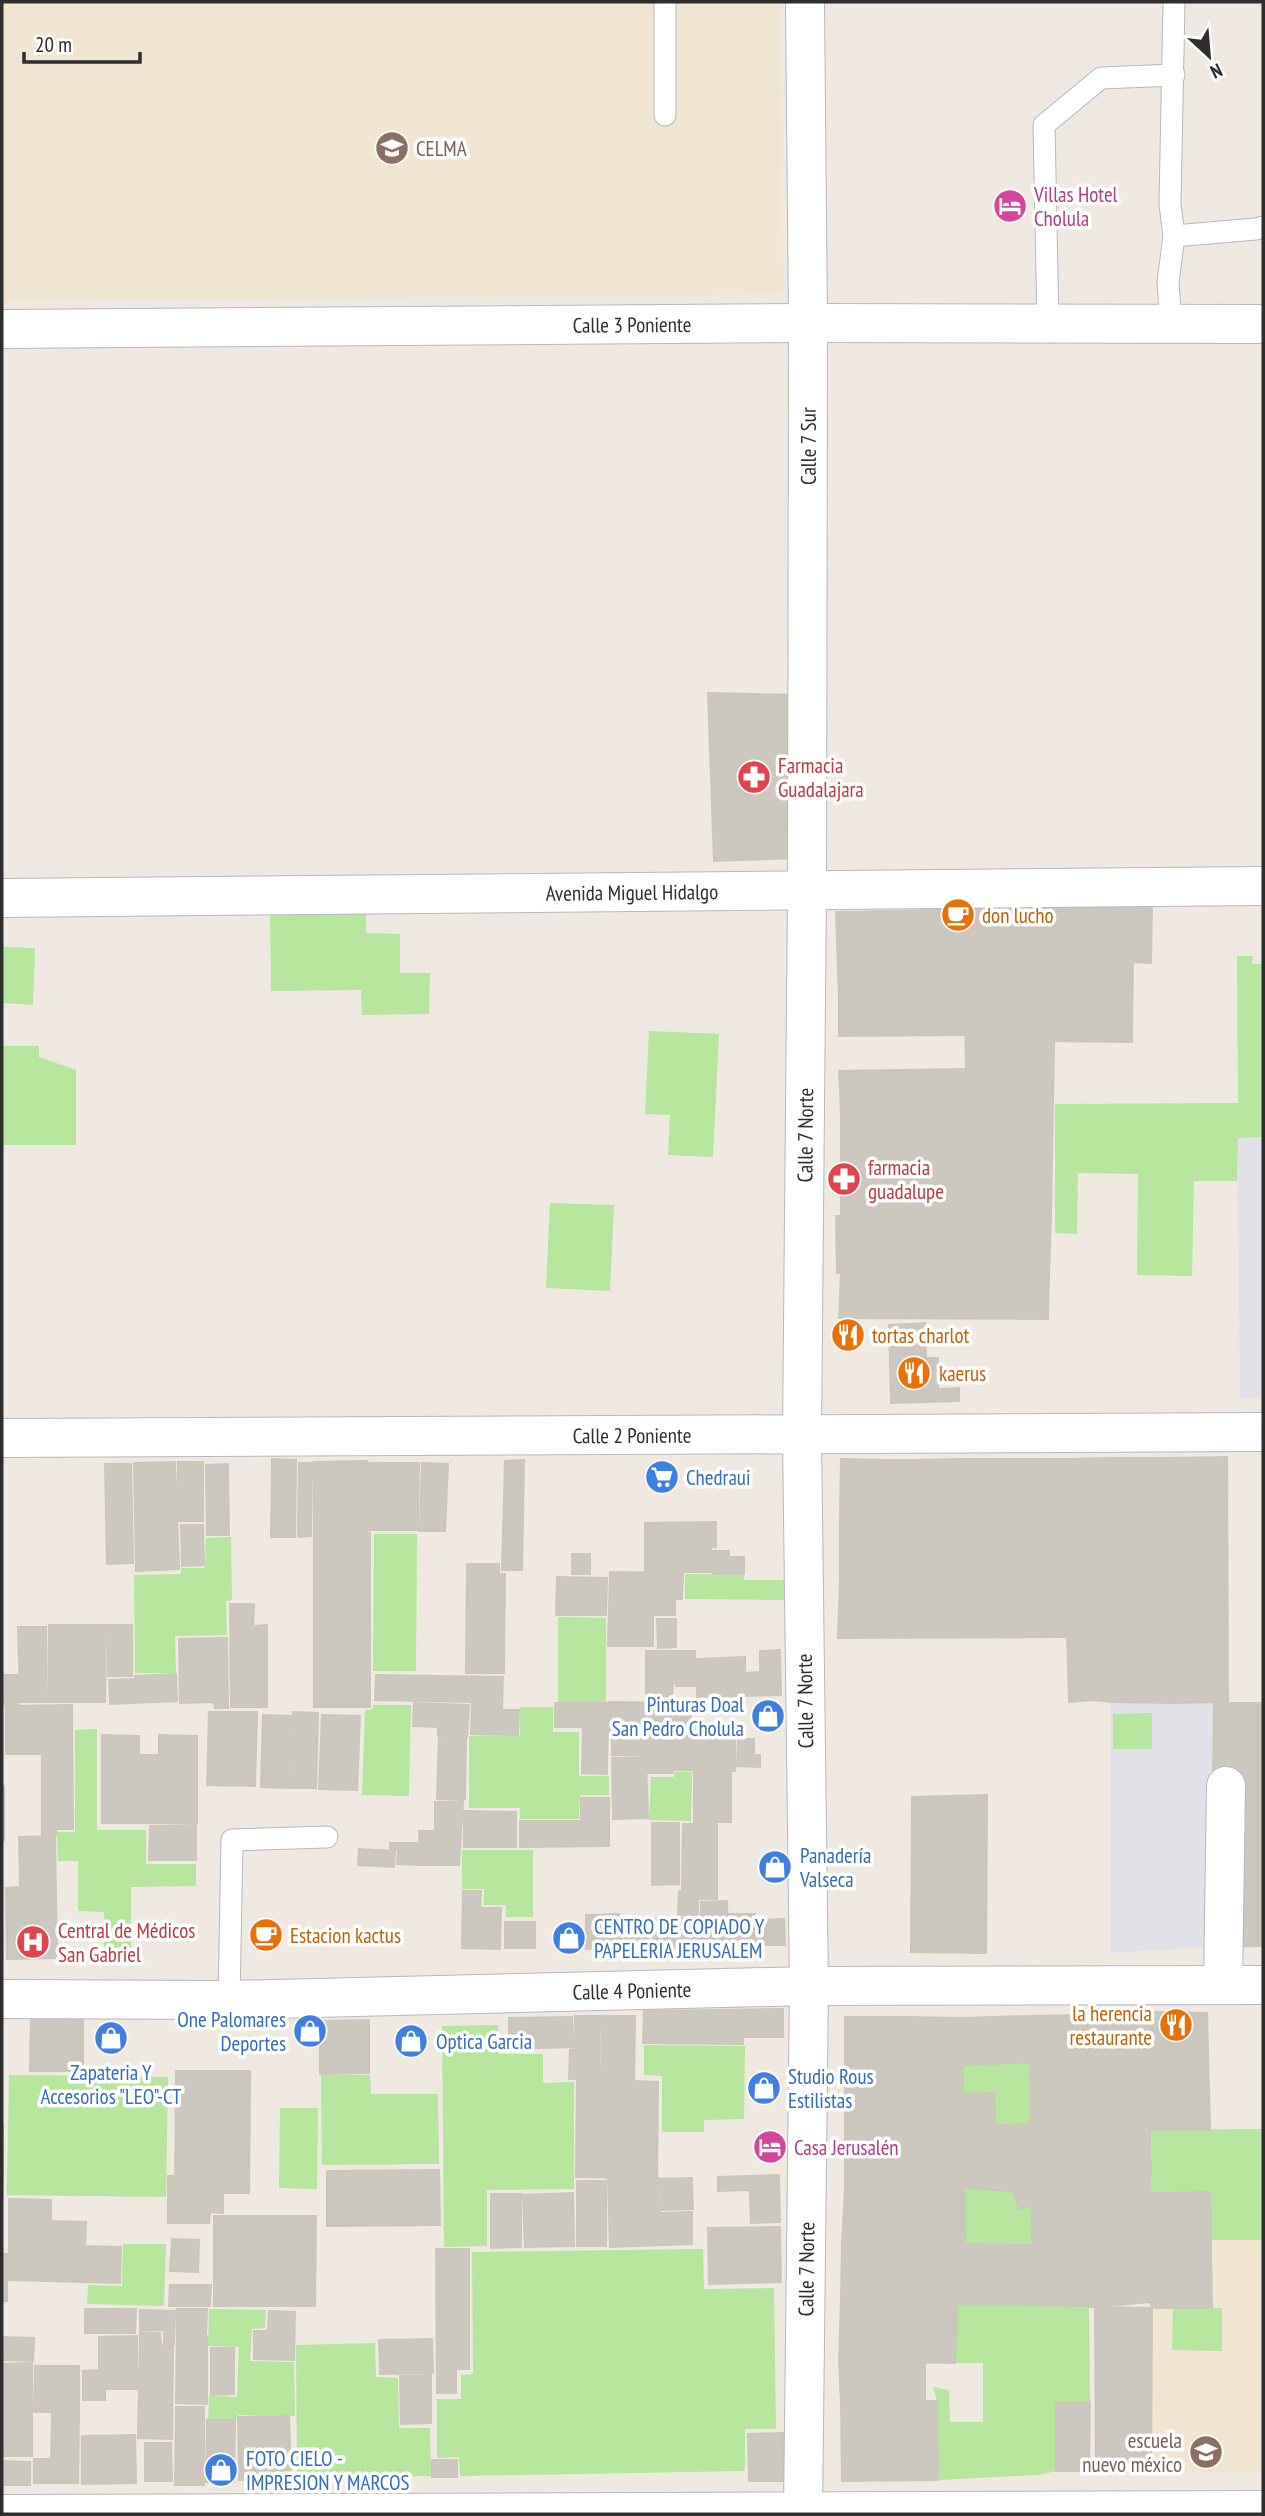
<svg xmlns="http://www.w3.org/2000/svg" width="1265" height="2516" font-family="'PT Sans Narrow',sans-serif">
<style>
.industrial{fill:#e3e1e8}
.education{fill:#f0e6d1}
.green{fill:#b6e59e}
.building{fill:#cbc7bf;stroke:#cbc5ba;stroke-width:2}
.lines{fill:none;stroke-linecap:round;stroke-linejoin:round}
.lane-casing{stroke:#b4b7c1;stroke-width:23}
.street-casing{stroke:#b4b7c1;stroke-width:40}
.secondary-casing{stroke:#b4b7c1;stroke-width:40}
.lane{stroke:#fff;stroke-width:21}
.street{stroke:#fff;stroke-width:38}
.secondary{stroke:#fff;stroke-width:38}
.labels{text-anchor:middle;dominant-baseline:central;stroke-width:7;stroke-linejoin:round;paint-order:stroke}
.education-label{font-size:21px;fill:#785e54;stroke:#fff;text-anchor:start}
.hotel-label{font-size:21px;fill:#b23c85;stroke:#fff;text-anchor:start}
.street-label{font-size:21px;fill:#2e2e2e;stroke:#fff}
.health-label{font-size:21px;fill:#be3a42;stroke:#fff;text-anchor:start}
.food-label{font-size:21px;fill:#c56008;stroke:#fff;text-anchor:start}
.shop-label{font-size:21px;fill:#366cbe;stroke:#fff;text-anchor:start}
</style>
<rect width="100%" height="100%" fill="#efe9e1"/>
<g class="industrial">
<path d="M1237,1137H1263V1398H1240Z"/>
<path d="M1111,1702L1214,1703L1211,1947L1111,1953Z"/>
</g>
<g class="education">
<path d="M2,2H780L783,294L2,301Z"/>
<path d="M1213,2240H1263V2473L1151,2472L1152,2308H1212Z"/>
</g>
<g class="green">
<path d="M366,907V933L400,934V973H430L429,1014L362,1015L361,990L271,991L270,908Z"/>
<path d="M2,947L35,948L33,1005L2,1003Z"/>
<path d="M1237,956H1253L1252,964H1263V1137L1238,1138L1237,1181H1194L1192,1276L1137,1275L1138,1174L1078,1173L1077,1234L1055,1233V1104L1238,1103Z"/>
<path d="M649,1031L719,1034L713,1157L668,1155L670,1115L645,1114Z"/>
<path d="M2,1046H39V1057L76,1070V1145H2Z"/>
<path d="M550,1203L614,1205L610,1291L546,1288Z"/>
<path d="M374,1534H417L416,1671H373Z"/>
<path d="M231,1537L232,1600L226,1601L227,1635L175,1636L176,1673H135L134,1575L181,1574V1568H205L206,1538Z"/>
<path d="M685,1574L744,1575V1580H784V1600L685,1599Z"/>
<path d="M558,1617L606,1618V1702H558Z"/>
<path d="M373,1705H411L409,1796L362,1795L365,1710H372Z"/>
<path d="M520,1707H553V1732H579V1776H609V1795H580L579,1819H520V1808H469V1736L520,1735Z"/>
<path d="M1152,1713V1749H1113V1714Z"/>
<path d="M97,1729V1830H146V1864H196V1886L131,1887V1951L104,1952V1912L78,1911V1861H58L57,1832H75V1730Z"/>
<path d="M675,1772H692L691,1821L649,1820L651,1777H674Z"/>
<path d="M462,1850H533V1917H506V1905H484V1889H462Z"/>
<path d="M498,2025L499,2054H543V2083L574,2082V2189L487,2190V2246L444,2247L442,2026Z"/>
<path d="M644,2045L745,2046L744,2119L704,2120V2132H662V2076L644,2075Z"/>
<path d="M1034,2061L1035,2127L995,2125L994,2093L963,2094V2065Z"/>
<path d="M9,2075L168,2077L166,2197L7,2195Z"/>
<path d="M321,2075H370L371,2094H438L439,2164L322,2165Z"/>
<path d="M280,2108H318L317,2189L279,2188Z"/>
<path d="M1263,2129V2240H1213L1210,2243V2192L1150,2193L1152,2130Z"/>
<path d="M964,2188L1013,2191L1019,2208L1035,2204L1034,2245L965,2246Z"/>
<path d="M123,2244H166L164,2306L87,2304L88,2285L122,2286Z"/>
<path d="M703,2249L704,2289L774,2288L776,2429H745V2471L460,2476L459,2457L437,2458V2399H461V2375L473,2374L472,2252Z"/>
<path d="M957,2305H1033L1089,2308L1090,2402H1056V2471L1038,2475L938,2480L937,2401L933,2387L949,2390L950,2422H983V2363H955Z"/>
<path d="M1173,2308H1222V2351L1172,2350Z"/>
<path d="M209,2309L266,2310L265,2328L252,2329L250,2361L294,2362L295,2416L238,2415V2419H208L209,2396L237,2397L239,2347L208,2346Z"/>
<path d="M375,2343L376,2377L398,2378L399,2428H430L431,2476L297,2478L296,2345Z"/>
</g>
<g class="building">
<path d="M708,693L797,695L798,858L714,861Z"/>
<path d="M1053,903L1152,904L1151,963L1133,962L1132,1042L1051,1041Z"/>
<path d="M970,907H1053L1054,1045L1051,1214L983,1213L981,1156L963,1154L966,1069L965,1008Z"/>
<path d="M970,907L965,1008L935,1007L933,910Z"/>
<path d="M933,910L935,1007L903,1008L902,911Z"/>
<path d="M902,911L903,996L839,997L836,912Z"/>
<path d="M903,996V1008H965L966,1035L839,1036V997Z"/>
<path d="M966,1069L964,1110L841,1112L839,1071Z"/>
<path d="M964,1110L963,1154L841,1156V1112Z"/>
<path d="M841,1156H981L983,1213L841,1215Z"/>
<path d="M1051,1214L1049,1274L837,1273L836,1216Z"/>
<path d="M841,1273L1049,1274L1048,1319L839,1318Z"/>
<path d="M925,1323L926,1358H938V1389L959,1388V1401L891,1403L889,1325Z"/>
<path d="M1227,1457L1228,1702L1170,1703L1169,1458Z"/>
<path d="M1113,1458H1169L1170,1703L1111,1702Z"/>
<path d="M1113,1458L1111,1702L1093,1700L1069,1702L1067,1634L1068,1459Z"/>
<path d="M272,1459L296,1460L295,1537H271Z"/>
<path d="M841,1459L885,1460L884,1519L840,1518Z"/>
<path d="M959,1459L958,1520L920,1519L918,1460Z"/>
<path d="M959,1459H1068L1069,1519L958,1520Z"/>
<path d="M524,1460L522,1570H502L505,1461Z"/>
<path d="M885,1460H921L920,1519H884Z"/>
<path d="M367,1461V1532L370,1533V1707H314V1462Z"/>
<path d="M175,1462L179,1569L136,1571L134,1463Z"/>
<rect x="178" y="1462" width="25" height="59"/>
<path d="M299,1463H312L311,1536L298,1537Z"/>
<path d="M368,1463H419L418,1530H368Z"/>
<path d="M422,1463L448,1464L445,1531H420Z"/>
<path d="M105,1464H131L133,1563L107,1564Z"/>
<path d="M228,1464L229,1535H207L206,1465Z"/>
<path d="M840,1518L1069,1519L1068,1581L840,1579Z"/>
<path d="M716,1522V1547H711V1572H645V1523Z"/>
<path d="M181,1525H203L204,1565L182,1566Z"/>
<path d="M713,1551H729V1557H744V1574H713Z"/>
<rect x="572" y="1554" width="18" height="20"/>
<path d="M467,1564H499V1574H505L504,1673H466Z"/>
<path d="M610,1572L683,1573L682,1599H675V1615H653V1646H608Z"/>
<path d="M557,1577L607,1578L606,1615H556Z"/>
<path d="M840,1579L1068,1581L1067,1637L838,1638Z"/>
<path d="M230,1604H254L253,1626L267,1625V1707H231Z"/>
<path d="M657,1619H676V1647L658,1648Z"/>
<path d="M49,1625H106L105,1702H48Z"/>
<rect x="108" y="1625" width="24" height="51"/>
<path d="M18,1627H46V1702H20Z"/>
<path d="M227,1638L228,1708H215L214,1702L180,1703L179,1639Z"/>
<path d="M780,1650L781,1695L697,1697V1659L745,1657V1673L760,1672V1651Z"/>
<path d="M646,1651H695V1686H676V1682L646,1683Z"/>
<path d="M176,1674L177,1701L110,1704L109,1680L135,1679V1676Z"/>
<rect x="2" y="1675" width="16" height="29"/>
<path d="M376,1675L503,1677L502,1710H519L518,1735L471,1734L472,1702L375,1700Z"/>
<path d="M646,1684H673L672,1701L646,1700Z"/>
<path d="M610,1702L691,1703L690,1733L609,1732Z"/>
<path d="M414,1703L469,1705L467,1737L438,1735V1727L413,1726Z"/>
<path d="M555,1703H608L607,1774L582,1773L583,1727H555Z"/>
<path d="M1214,1703H1263V1946L1211,1947Z"/>
<path d="M72,1705L73,1829H56V1835H42V1754H6V1706Z"/>
<path d="M209,1712H257L255,1786L207,1785Z"/>
<path d="M293,1712L318,1713L316,1788H291Z"/>
<path d="M263,1715L291,1716L289,1788L261,1787Z"/>
<path d="M322,1715L360,1716L357,1790L319,1789Z"/>
<path d="M102,1735L139,1736V1755H159V1735L197,1736V1823H102Z"/>
<path d="M673,1735V1773H648L647,1755H612V1736Z"/>
<path d="M674,1735H690L691,1739H735V1771L674,1770Z"/>
<path d="M439,1737L466,1738L465,1799H437Z"/>
<path d="M738,1739H754V1755H760V1767L737,1766Z"/>
<path d="M646,1757L648,1818L613,1819L612,1758Z"/>
<path d="M731,1771V1822H694V1772Z"/>
<rect x="2" y="1786" width="2" height="54"/>
<path d="M987,1795L986,1953L911,1952L912,1797Z"/>
<path d="M581,1798H609V1846L520,1847V1821H581Z"/>
<path d="M463,1801L459,1865H420L419,1831H435V1802Z"/>
<path d="M464,1811L516,1812V1847H464Z"/>
<path d="M652,1823H679V1884L652,1885Z"/>
<path d="M683,1824H717V1899H698V1915H678L679,1891H682Z"/>
<path d="M196,1825V1860H149L150,1826Z"/>
<path d="M55,1836L57,1958L7,1959L6,1888L20,1887L19,1837Z"/>
<path d="M390,1843H419V1865L397,1864L398,1849H390Z"/>
<path d="M359,1849L395,1851L394,1867L358,1865Z"/>
<path d="M463,1891H481L480,1908H501L500,1949L462,1948Z"/>
<path d="M727,1901L728,1947H701V1902Z"/>
<path d="M619,1914L620,1948L586,1949V1915Z"/>
<path d="M729,1914H755V1920L784,1919L785,1945H730Z"/>
<path d="M698,1917L699,1948L653,1950L652,1919Z"/>
<path d="M621,1920H649L648,1953H621Z"/>
<rect x="505" y="1922" width="30" height="26"/>
<path d="M783,2009V2037H743V2044L643,2043L644,2011Z"/>
<path d="M1152,2012L1207,2013L1210,2130H1152Z"/>
<path d="M1152,2012L1150,2193L1090,2194L1087,2015Z"/>
<path d="M1087,2015L1095,2307L1033,2305L1030,2016Z"/>
<path d="M575,2016H600L599,2079H569L570,2050L574,2049Z"/>
<path d="M602,2016H635L634,2081L658,2082L657,2178L576,2177L577,2081H601Z"/>
<path d="M1030,2016L1031,2062L963,2065L962,2018Z"/>
<path d="M572,2017L573,2047L509,2049V2018Z"/>
<path d="M845,2017H904L905,2121L963,2120L964,2188L845,2189Z"/>
<path d="M904,2017L962,2018L963,2120L905,2121Z"/>
<path d="M31,2019H83V2071H30Z"/>
<path d="M369,2020V2073L320,2074V2021Z"/>
<path d="M176,2071H250L249,2193H175Z"/>
<path d="M994,2093L995,2125L1032,2124L1035,2204L1019,2209L1013,2191L964,2188L963,2094Z"/>
<rect x="2" y="2125" width="1" height="52"/>
<path d="M439,2170L440,2225L327,2226V2171Z"/>
<path d="M779,2175L780,2222L751,2223L750,2190L718,2191V2177Z"/>
<path d="M168,2176H174V2195H223V2213L210,2212L209,2223H168Z"/>
<path d="M659,2178L660,2213L692,2212V2244L610,2247L608,2179Z"/>
<path d="M692,2178L693,2209L662,2210L661,2179Z"/>
<rect x="577" y="2181" width="29" height="65"/>
<path d="M964,2188L965,2246L842,2243L845,2189Z"/>
<path d="M1210,2192L1212,2308H1152L1150,2302V2193Z"/>
<path d="M573,2193L574,2246L525,2247L523,2195Z"/>
<path d="M1150,2193V2302L1095,2307L1090,2194Z"/>
<path d="M491,2194H521V2247L491,2248Z"/>
<path d="M9,2199L51,2200V2221L86,2222L85,2246L121,2247L120,2283L9,2280Z"/>
<path d="M214,2216H316L315,2306H214Z"/>
<path d="M780,2227L781,2282L709,2284L708,2228Z"/>
<path d="M172,2239L199,2240L198,2272L170,2271Z"/>
<path d="M842,2243L1034,2245L1033,2305L841,2303Z"/>
<path d="M436,2249H469V2369H456V2393H437Z"/>
<rect x="2" y="2254" width="5" height="47"/>
<path d="M170,2285H211L210,2306H169Z"/>
<path d="M841,2303L957,2305L955,2363L839,2361Z"/>
<path d="M1095,2307L1152,2308L1151,2472H1096Z"/>
<path d="M85,2309H136L135,2333H85Z"/>
<path d="M177,2309H207L206,2334H177Z"/>
<path d="M140,2310L175,2311L174,2344H164V2330L140,2331Z"/>
<path d="M269,2311L295,2312L294,2360L254,2359V2331H268Z"/>
<path d="M140,2333H160L161,2346H173L172,2439L138,2438Z"/>
<path d="M137,2336V2389H105V2400H83V2371L99,2370V2337Z"/>
<path d="M177,2336H207V2404L176,2403Z"/>
<path d="M2,2337L34,2338L33,2361L2,2360Z"/>
<path d="M432,2339L433,2373L380,2374L379,2340Z"/>
<path d="M211,2348H234V2394L211,2395Z"/>
<path d="M839,2361L925,2363V2402H841Z"/>
<path d="M32,2363V2456H2V2364Z"/>
<path d="M35,2366H79V2412H34Z"/>
<path d="M431,2375V2423L401,2424L400,2376Z"/>
<path d="M937,2401L938,2480L842,2481L841,2402Z"/>
<path d="M1056,2402H1090L1089,2471H1056Z"/>
<path d="M176,2407H204V2485H175Z"/>
<path d="M52,2414H79L78,2483H34V2459H51Z"/>
<path d="M289,2416L291,2479L239,2480L238,2417Z"/>
<path d="M207,2420H235L234,2482H206Z"/>
<path d="M783,2433V2481H749L748,2434Z"/>
<path d="M135,2435L136,2483L82,2484V2436Z"/>
<path d="M145,2443H171L172,2481H145Z"/>
<rect x="432" y="2460" width="25" height="17"/>
<path d="M2,2461L30,2462V2485H2Z"/>
</g>
<g class="lines">
<g class="lane-casing">
<g id="lane">
<path d="M665,115V2"/>
<path d="M1174,236L1256,229L1263,227"/>
<path d="M1048,324L1044,125L1101,78L1174,75"/>
<path d="M1171,324L1168,282L1174,236L1170,204L1174,2"/>
<path d="M229,2000L232,1840L327,1837"/>
</g>
</g>
<g class="street-casing">
<g id="street">
<path id="s1" d="M2,329L808,323L1263,324"/>
<path id="s2" d="M2,1438L1263,1432"/>
<path d="M1223,1985L1226,1786"/>
<path id="s3" d="M2,1999L229,2000L809,1986L1263,1985"/>
<path d="M2,2514L1263,2510"/>
<path id="s4" d="M803,2514L809,1986L802,1436L807,888L808,323L805,2"/>
</g>
</g>
<g class="secondary-casing">
<g id="secondary">
<path id="s5" d="M2,898L1263,886"/>
</g>
</g>
<use href="#lane" class="lane"/>
<use href="#street" class="street"/>
<use href="#secondary" class="secondary"/>
</g>
<defs>
<g id="school-disc" transform="scale(1.75)"><circle r="9.5" fill="#8d6e63" stroke="#fff"/><path d="M0-5L7-2L0 1L-7-2ZM-4 1L0 2.5L4 1V4Q0 6-4 4Z" fill="#fff"/></g>
<g id="hotel-disc" transform="scale(1.75)"><circle r="9.5" fill="#d1479c" stroke="#fff"/><path d="M-6-4.5h1.5V1H6V5H4.5V3h-9V5H-6ZM-4 0a1.8 1.8 0 1 1 3.6 0ZM.5 0V-2.5h3Q6-2.5 6 0Z" fill="#fff"/></g>
<g id="pharmacy-disc" transform="scale(1.75)"><circle r="9.5" fill="#e0444e" stroke="#fff"/><path d="M-2-6h4v4h4v4h-4v4h-4v-4h-4v-4h4Z" fill="#fff"/></g>
<g id="cafe-disc" transform="scale(1.75)"><circle r="9.5" fill="#e8710a" stroke="#fff"/><path d="M-5.5-4.5H6V0H3Q3 3.5 0 3.5H-2.5Q-5.5 3.5-5.5 0ZM3-3.2v2h1.7v-2ZM-6 4.5H4V6H-6Z" fill="#fff"/></g>
<g id="restaurant-disc" transform="scale(1.75)"><circle r="9.5" fill="#e8710a" stroke="#fff"/><path d="M-5-6h1v4h1v-4h1v4h1v-4h1v5L-1.5 .5V6h-2V.5L-5-1ZM5-6V6H3V1.5H1.5Q1.5-4 5-6Z" fill="#fff"/></g>
<g id="supermarket-disc" transform="scale(1.75)"><circle r="9.5" fill="#3f7fe0" stroke="#fff"/><path d="M-6-5.5h2.5l.6 2H6L4.5 2H-2.5L-4.4-4H-6ZM-1.5 3.2a1.3 1.3 0 1 0 .1 0ZM3 3.2a1.3 1.3 0 1 0 .1 0Z" fill="#fff"/></g>
<g id="shop-disc" transform="scale(1.75)"><circle r="9.5" fill="#3f7fe0" stroke="#fff"/><path d="M-5-2.5h2.3a2.7 3.5 0 0 1 5.4 0H5L5.5 6h-11ZM-1.5-2.5h3a1.5 2.3 0 0 0-3 0Z" fill="#fff"/></g>
<g id="hospital-disc" transform="scale(1.75)"><circle r="9.5" fill="#e0444e" stroke="#fff"/><path d="M-5-5h3v3.5h4V-5h3V5h-3V1.5h-4V5h-3Z" fill="#fff"/></g>
</defs>
<g fill-rule="evenodd">
<use href="#school-disc" x="392" y="148"/>
<use href="#hotel-disc" x="1010" y="206"/>
<use href="#pharmacy-disc" x="754" y="777"/>
<use href="#cafe-disc" x="958" y="915"/>
<use href="#pharmacy-disc" x="844" y="1179"/>
<use href="#restaurant-disc" x="848" y="1335"/>
<use href="#restaurant-disc" x="914" y="1373"/>
<use href="#supermarket-disc" x="662" y="1477"/>
<use href="#shop-disc" x="768" y="1716"/>
<use href="#shop-disc" x="775" y="1867"/>
<use href="#cafe-disc" x="266" y="1935"/>
<use href="#shop-disc" x="569" y="1938"/>
<use href="#hospital-disc" x="33" y="1942"/>
<use href="#restaurant-disc" x="1176" y="2025"/>
<use href="#shop-disc" x="310" y="2031"/>
<use href="#shop-disc" x="111" y="2038"/>
<use href="#shop-disc" x="411" y="2041"/>
<use href="#shop-disc" x="764" y="2088"/>
<use href="#hotel-disc" x="770" y="2147"/>
<use href="#school-disc" x="1206" y="2452"/>
<use href="#shop-disc" x="221" y="2470"/>
</g>
<g class="labels">
<g class="education-label">
<text x="416" y="148">CELMA</text>
<text x="1182" y="2440" text-anchor="end">escuela<tspan x="1182" dy="24">nuevo méxico</tspan></text>
</g>
<g class="hotel-label">
<text x="1034" y="194">Villas Hotel<tspan x="1034" dy="24">Cholula</tspan></text>
<text x="794" y="2147">Casa Jerusalén</text>
</g>
<g class="street-label">
<text stroke="none"><textPath href="#s1" startOffset="630">Calle 3 Poniente</textPath></text>
<text stroke="none"><textPath href="#s4" startOffset="2068">Calle 7 Sur</textPath></text>
<text stroke="none"><textPath href="#s5" startOffset="630">Avenida Miguel Hidalgo</textPath></text>
<text stroke="none"><textPath href="#s4" startOffset="1379">Calle 7 Norte</textPath></text>
<text stroke="none"><textPath href="#s2" startOffset="630">Calle 2 Poniente</textPath></text>
<text transform="translate(805 1701) rotate(-91)">Calle 7 Norte</text>
<text stroke="none"><textPath href="#s3" startOffset="630">Calle 4 Poniente</textPath></text>
<text stroke="none"><textPath href="#s4" startOffset="245">Calle 7 Norte</textPath></text>
</g>
<g class="health-label">
<text x="778" y="765">Farmacia<tspan x="778" dy="24">Guadalajara</tspan></text>
<text x="868" y="1167">farmacia<tspan x="868" dy="24">guadalupe</tspan></text>
<text x="58" y="1930">Central de Médicos<tspan x="58" dy="24">San Gabriel</tspan></text>
</g>
<g class="food-label">
<text x="982" y="915">don lucho</text>
<text x="872" y="1335">tortas charlot</text>
<text x="939" y="1373">kaerus</text>
<text x="290" y="1935">Estacion kactus</text>
<text x="1152" y="2013" text-anchor="end">la herencia<tspan x="1152" dy="24">restaurante</tspan></text>
</g>
<g class="shop-label">
<text x="686" y="1477">Chedraui</text>
<text x="744" y="1704" text-anchor="end">Pinturas Doal<tspan x="744" dy="24">San Pedro Cholula</tspan></text>
<text x="800" y="1855">Panadería<tspan x="800" dy="24">Valseca</tspan></text>
<text x="594" y="1926">CENTRO DE COPIADO Y<tspan x="594" dy="24">PAPELERIA JERUSALEM</tspan></text>
<text x="286" y="2019" text-anchor="end">One Palomares<tspan x="286" dy="24">Deportes</tspan></text>
<text x="436" y="2041">Optica Garcia</text>
<text x="111" y="2072" text-anchor="middle">Zapateria Y<tspan x="111" dy="24">Accesorios "LEO"-CT</tspan></text>
<text x="788" y="2076">Studio Rous<tspan x="788" dy="24">Estilistas</tspan></text>
<text x="246" y="2458">FOTO CIELO -<tspan x="246" dy="24">IMPRESION Y MARCOS</tspan></text>
</g>
</g>
<rect width="1265" height="2516" fill="none" stroke="#2e2e2e" stroke-width="7"/>
<g transform="translate(1209 56) rotate(154)" stroke="#ffffff" stroke-width="5" paint-order="stroke">
<path d="M0-5L12 26L0 18L-12 26Z" fill="#2e2e2e"/>
<text y="-10" font-size="19" font-weight="bold" text-anchor="middle" fill="#2e2e2e">N</text>
</g>
<path d="M24 52v10h116v-10" fill="none" stroke="#2e2e2e" stroke-width="3.5"/>
<text x="35" y="52" font-size="21" fill="#2e2e2e" stroke="#ffffff" stroke-width="5" paint-order="stroke">20 m</text>
</svg>
